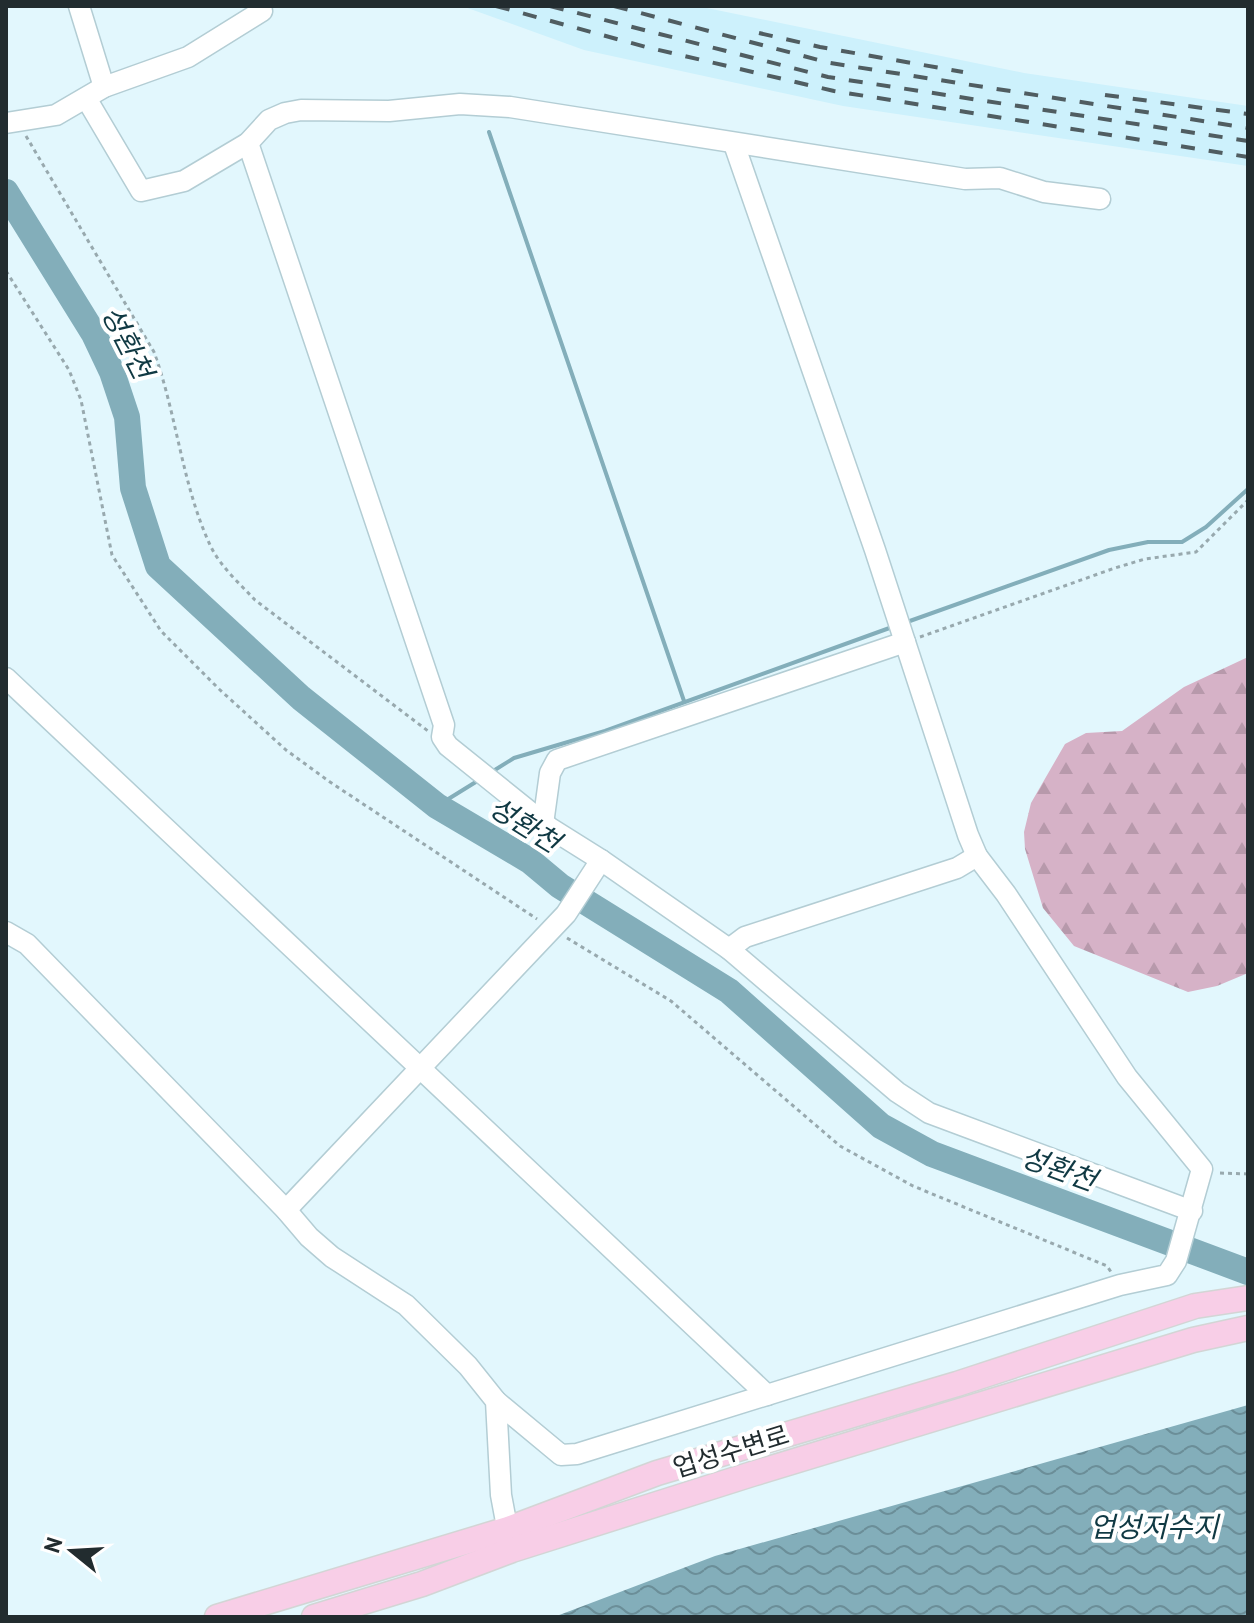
<svg xmlns="http://www.w3.org/2000/svg" width="1254" height="1623" font-family="'PT Sans','Noto Sans KR',sans-serif">
<style>
.built{fill:#cdf1fc}
.forest{fill:url(#forest-firs)}
.water{fill:url(#water-waves)}
.lines{fill:none;stroke-linecap:round;stroke-linejoin:round}
.stream{stroke:#83aeba;stroke-width:4}
.river{stroke:#83aeba;stroke-width:26}
.minor-casing{stroke:#b3cdd4;stroke-width:23}
.major-casing{stroke:#d3d5d5;stroke-width:27}
.path{stroke:#98a9ae;stroke-width:3;stroke-dasharray:4 4;stroke-linecap:butt}
.minor{stroke:#fff;stroke-width:20}
.major{stroke:#f8cee7;stroke-width:24}
.rail{stroke:#505d61;stroke-width:4;stroke-dasharray:14 14;stroke-linecap:butt}
.labels{text-anchor:middle;dominant-baseline:central;stroke-width:8;stroke-linejoin:round;paint-order:stroke}
.street-label{font-size:26px;fill:#222c2f;stroke:#fff}
.water-label{font-size:28px;font-style:italic;fill:#103943;stroke:#fff}
</style>
<defs>
<pattern id="forest-firs" width="22" height="20" patternUnits="userSpaceOnUse" patternTransform="scale(2)"><rect width="22" height="20" fill="#d6b2c7"/><path d="M5 1l3.5 6h-7zM16 11l3.5 6h-7z" fill="#b799ab"/></pattern>
<pattern id="water-waves" width="16" height="10" patternUnits="userSpaceOnUse" patternTransform="scale(2)"><rect width="16" height="10" fill="#83aeba"/><path d="M0 5q4-4 8 0t8 0" fill="none" stroke="#6b8e98"/></pattern>
</defs>
<rect width="100%" height="100%" fill="#e2f7fd"/>
<path class="built" d="M462,6H697L1024,73L1248,106V166L843,106L584,50Z"/>
<path class="forest" d="M1248,657V973L1217,986L1188,992L1074,946L1043,908L1025,849L1024,832L1031,803L1065,744L1086,733L1122,731L1184,687Z"/>
<path class="water" d="M1248,1405V1617H554L715,1556Z"/>
<g class="lines">
<g class="stream">
<path d="M489,132L684,701"/>
<path d="M6,209L11,204"/>
<path d="M907,622L1109,550L1148,542H1182L1206,527L1248,489"/>
<path d="M490,773L514,758L605,731L895,626"/>
<path d="M437,806L479,780"/>
</g>
<path class="river" d="M6,192L94,334L112,372L127,417L133,488L158,566L301,698L437,806L530,861L560,886L729,991L881,1126L932,1154L1248,1272"/>
<g class="minor-casing">
<g id="minor">
<path d="M79,6L104,87"/>
<path d="M86,98L141,191L184,181L248,143L269,120L285,113L301,110L389,111L460,104L510,107L965,179L1000,178L1044,192L1100,199"/>
<path d="M6,123L56,115L104,87L188,57L262,11"/>
<path d="M248,143L444,725L442,737L448,746L550,828L601,860L729,949L897,1092L929,1113L1192,1211"/>
<path d="M6,678L767,1395"/>
<path d="M543,824L550,773L557,760L905,642"/>
<path d="M6,932L27,944L286,1210L309,1237L332,1257L406,1305L468,1366L496,1401L501,1495L510,1543"/>
<path d="M729,949L745,937L957,868L977,856"/>
<path d="M286,1210L566,914L601,860"/>
<path d="M496,1401L561,1455L577,1454L1120,1285L1167,1275L1176,1261L1202,1169L1127,1077L1006,894L977,856L968,835L875,550L734,144"/>
</g>
</g>
<g class="major-casing">
<g id="major">
<path d="M217,1617L508,1529L657,1473L957,1384L1195,1306L1248,1298"/>
<path d="M314,1617L422,1584L512,1550L752,1474L1193,1340L1248,1328"/>
</g>
</g>
<g class="path">
<path d="M26,136L154,352C177,415 182,486 211,547C221,567 240,584 255,600L428,731"/>
<path d="M6,271L69,370L81,400L112,555L161,631L219,689L286,750L330,782L537,919"/>
<path d="M920,637L1115,568L1145,559L1196,552L1248,500"/>
<path d="M567,938L671,1001L840,1146L913,1186L1107,1266L1111,1272"/>
<path d="M1220,1173L1248,1174"/>
</g>
<use href="#minor" class="minor"/>
<use href="#major" class="major"/>
<g class="rail">
<path d="M496,6L646,47L834,91L1248,157"/>
<path d="M550,6L828,77L1248,141"/>
<path d="M614,6L830,63L1248,128"/>
<path d="M759,33L820,47L963,72"/>
<path d="M1105,95L1248,114"/>
</g>
</g>
<g class="labels">
<g class="street-label">
<text transform="translate(731 1451) rotate(-17)">업성수변로</text>
</g>
<g class="water-label">
<text transform="translate(128 342) rotate(63)">성환천</text>
<text transform="translate(525 824) rotate(32)">성환천</text>
<text transform="translate(1059 1168) rotate(20)">성환천</text>
<text x="1154" y="1526">업성저수지</text>
</g>
</g>
<rect width="1254" height="1623" fill="none" stroke="#222c2f" stroke-width="16"/>
<g transform="translate(72 1551) rotate(288)" stroke="#ffffff" stroke-width="6" paint-order="stroke">
<path d="M0-6L14 30L0 20L-14 30Z" fill="#222c2f"/>
<text y="-12" font-size="22" font-weight="bold" text-anchor="middle" fill="#222c2f">N</text>
</g>
</svg>
